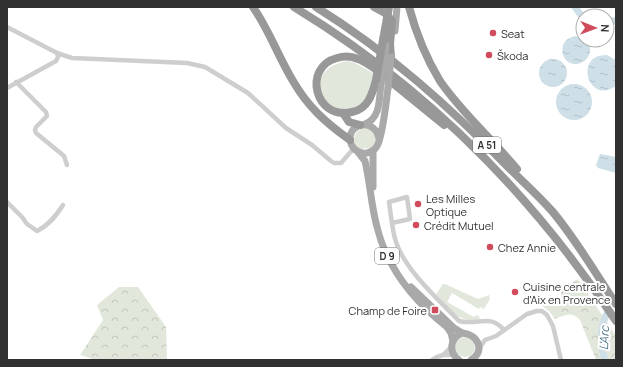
<svg xmlns="http://www.w3.org/2000/svg" width="623" height="367" font-family="Manrope,sans-serif">
<style>
.green{fill:#e2e7dc}
.forest{fill:url(#forest-crowns)}
.water{fill:url(#water-ripples)}
.lines{fill:none;stroke-linecap:round;stroke-linejoin:round}
.river{stroke:#cedfe7;stroke-width:7}
.minor{stroke:#cecece;stroke-width:4.5}
.primary{stroke:#a9a9a9;stroke-width:7}
.motorway{stroke:#989898;stroke-width:8}
.primary-bridge{stroke:#a9a9a9;stroke-width:7}
.motorway-bridge{stroke:#989898;stroke-width:8}
.poi-dot{fill:#d04b5c;stroke:#fff;stroke-width:1.5}
.labels{text-anchor:middle;dominant-baseline:central;stroke-width:4;stroke-linejoin:round;paint-order:stroke}
.shield{fill:#fff;stroke:#6f6f6f;stroke-width:1}
.shield-label{font-size:10px;font-weight:bold;fill:#313131}
.poi-label{font-size:11px;fill:#313131;stroke:#fff;text-anchor:start}
.water-label{font-size:12px;font-style:italic;fill:#49748a;stroke:#fff}
</style>
<defs>
<pattern id="forest-crowns" width="20" height="18" patternUnits="userSpaceOnUse"><rect width="20" height="18" fill="#e2e7dc"/><path d="M2 6a3 3 0 1 1 6 0M12 15a3 3 0 1 1 6 0" fill="none" stroke="#c2c7bd"/></pattern>
<pattern id="water-ripples" width="26" height="14" patternUnits="userSpaceOnUse"><rect width="26" height="14" fill="#cedfe7"/><path d="M2 4q2-2 4 0t4 0M15 11q2-2 4 0t4 0" fill="none" stroke="#b1c0c7"/></pattern>
</defs>
<rect width="100%" height="100%" fill="#fff"/>
<g class="green">
<path d="M348,61L355,63L373,73C372,80 371,90 368,97C365,102 359,106 354,108C320,118 301,68 348,61Z"/>
<path d="M363,128L370,129L376,138L375,145L369,149L364,148L362,150C351,144 352,132 363,128Z"/>
<path d="M443,284H445L478,299L489,295L490,299L484,309L480,307L479,309L452,293L447,302L474,317L476,315L480,317L479,319C457,324 449,308 436,294Z"/>
<circle cx="465" cy="347" r="10"/>
</g>
<g class="forest">
<path d="M578,279L616,336V360H596L580,320C572,311 565,315 555,319L549,311L541,305L561,306V290Z"/>
<path d="M119,287H138L166,327L167,360H96L80,355L103,320L97,305Z"/>
</g>
<g class="water">
<path d="M575,36L583,38V40H586C600,57 574,74 564,57C562,54 562,49 563,45C565,40 570,37 575,36Z"/>
<path d="M607,55L616,60V86C588,106 573,54 607,55Z"/>
<circle cx="553" cy="73" r="14"/>
<circle cx="574" cy="102" r="18"/>
<path d="M600,154L616,157V173L598,168L596,165Z"/>
</g>
<g class="lines">
<g class="river">
<path d="M575,7L583,18"/>
<path d="M607,21H616"/>
<path d="M605,360C600,345 600,330 606,315"/>
</g>
<g class="minor">
<path d="M7,27L57,53L72,58L187,63L205,67L248,93L286,128L312,145L331,161L334,163H341L354,148"/>
<path d="M16,82L46,112L47,116L36,127L35,130L36,133L64,156L67,165"/>
<path d="M7,88L56,61L58,57L57,53"/>
<path d="M7,202L22,217L27,224L37,231C49,225 56,216 63,205"/>
<path d="M392,223L410,219L407,197L389,202C391,215 392,230 396,242C405,270 439,300 459,321C477,326 490,313 504,330"/>
<path d="M452,346L443,355H454"/>
<path d="M479,349L485,340L496,336L527,314L537,311H542L547,315L553,326L561,360"/>
<path d="M432,360L437,357L443,355"/>
</g>
<g class="primary">
<path d="M395,31L397,7"/>
<path d="M365,124C381,118 379,98 381,84"/>
<path d="M379,139C376,119 349,121 350,140C351,145 354,150 359,152C366,155 374,152 377,146C383,136 386,102 388,88"/>
<path d="M373,151V187"/>
<path d="M358,152L365,161C370,182 371,205 377,227C387,268 414,301 447,327L451,333L453,341"/>
<path d="M411,287L454,328L462,333"/>
<path d="M459,360C448,352 450,338 462,333C478,334 486,351 471,360"/>
</g>
<g class="motorway">
<path d="M253,7C269,30 278,56 293,81C308,107 326,123 350,140"/>
<path d="M294,7C426,87 531,193 616,321"/>
<path d="M316,7C388,52 448,105 507,166C522,181 538,195 552,211C575,238 596,274 616,304"/>
<path d="M374,7L385,13L392,21L390,44L391,57"/>
<path d="M409,7C416,33 426,58 440,81C462,113 492,139 517,169"/>
<path d="M383,40L389,7"/>
<path d="M376,80C372,95 368,109 352,112C315,121 302,67 337,58C344,56 351,56 358,59C364,61 369,65 374,68L444,125"/>
<path d="M343,113L349,122L360,125"/>
</g>
<g class="primary-bridge">
<path d="M381,84L386,46"/>
<path d="M388,88L391,57"/>
</g>
<path class="motorway-bridge" d="M376,80L383,40"/>
</g>
<g class="poi-dot">
<circle cx="493" cy="33" r="4"/>
<circle cx="489" cy="55" r="4"/>
<circle cx="418" cy="204" r="4"/>
<circle cx="416" cy="225" r="4"/>
<circle cx="490" cy="247" r="4"/>
<circle cx="515" cy="292" r="4"/>
<rect x="431" y="306" width="8" height="8" rx="2"/>
</g>
<g class="labels">
<g class="shield">
<rect x="473" y="137" width="28" height="16" rx="3"/>
<rect x="375" y="248" width="24" height="16" rx="3"/>
</g>
<g class="shield-label">
<text x="487" y="145">A 51</text>
<text x="387" y="256">D 9</text>
</g>
<g class="poi-label">
<text x="501" y="33">Seat</text>
<text x="497" y="55">Škoda</text>
<text x="426" y="198">Les Milles<tspan x="426" dy="13">Optique</tspan></text>
<text x="424" y="225">Crédit Mutuel</text>
<text x="498" y="247">Chez Annie</text>
<text x="523" y="286">Cuisine centrale<tspan x="523" dy="13">d'Aix en Provence</tspan></text>
<text x="427" y="310" text-anchor="end">Champ de Foire</text>
</g>
<g class="water-label">
<text transform="translate(604 338) rotate(-88)">L'Arc</text>
</g>
</g>
<rect width="623" height="367" fill="none" stroke="#313131" stroke-width="16"/>
<g transform="translate(595 28) rotate(91)"><circle r="19" fill="#ffffff" stroke="#adadad"/>
<path d="M0-3L7 15L0 10L-7 15Z" fill="#d04b5c"/>
<text y="-6" font-size="11" font-weight="bold" text-anchor="middle" fill="#313131">N</text>
</g>
</svg>
